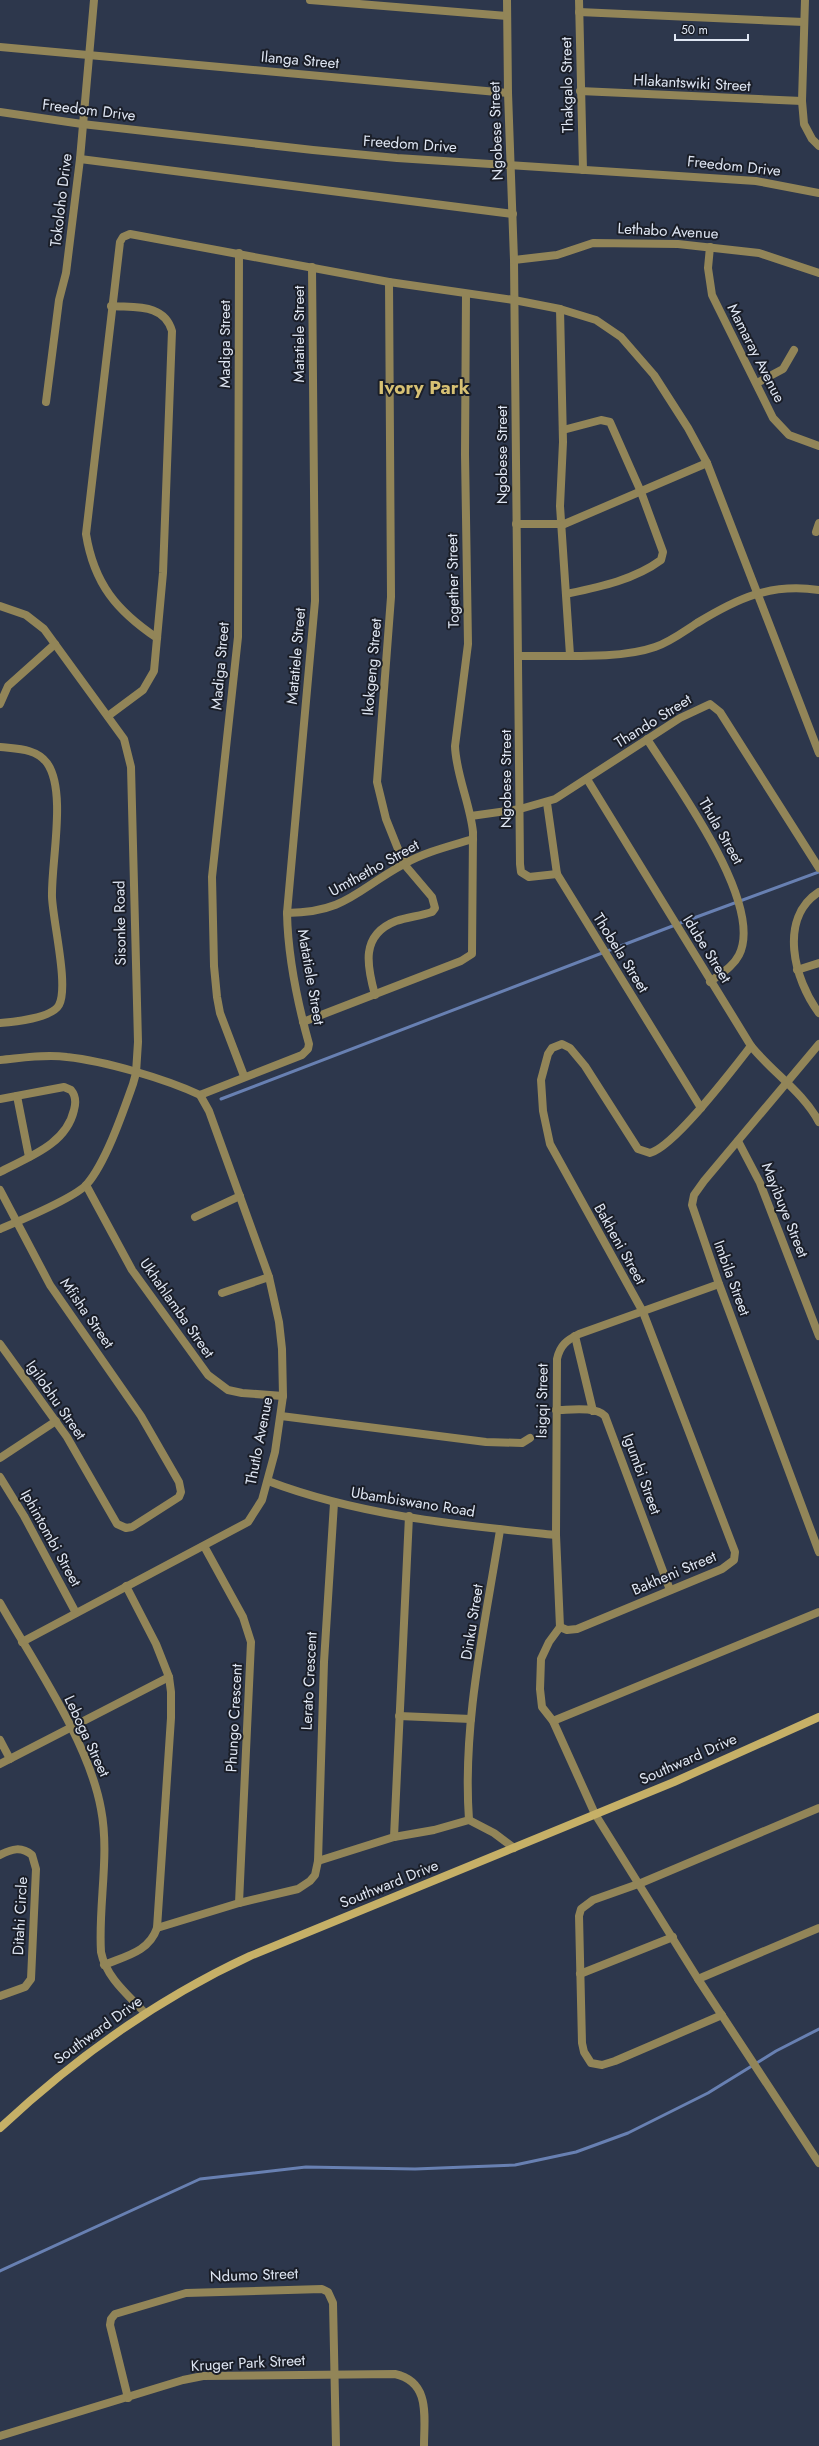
<svg xmlns="http://www.w3.org/2000/svg" width="819" height="2446" font-family="Jost,sans-serif">
<style>
.lines{fill:none;stroke-linecap:round;stroke-linejoin:round}
.stream{stroke:#6880b2;stroke-width:3}
.minor{stroke:#928558;stroke-width:8}
.tertiary{stroke:#928558;stroke-width:8}
.secondary{stroke:#c6b067;stroke-width:8}
.labels{text-anchor:middle;dominant-baseline:central;stroke-width:4;stroke-linejoin:round;paint-order:stroke}
.street-label{font-size:15px;fill:#dfe6f3;stroke:#1a1e28}
.district-label{font-size:19px;font-weight:bold;fill:#d7c174;stroke:#1a1e28}
</style>
<rect width="100%" height="100%" fill="#2d374c"/>
<g class="lines">
<g class="stream">
<path d="M221,1099L683,922L819,872"/>
<path d="M0,2271L200,2179L306,2167L415,2169L515,2165L576,2152L628,2133L708,2093L776,2051L819,2029"/>
</g>
<g class="minor">
<path d="M310,0L507,16"/>
<path d="M507,0L508,93L514,260L520,864L521,872L529,877L557,874"/>
<path d="M579,0L583,170"/>
<path d="M805,0L802,101L804,124L812,139L819,146"/>
<path d="M579,12L804,22"/>
<path d="M0,47L508,93"/>
<path d="M580,91L802,101"/>
<path d="M80,159L513,214"/>
<path d="M710,247L708,268L712,295L773,418L789,435L819,446"/>
<path d="M239,253L238,637L212,877L214,966L217,997L220,1013L244,1076"/>
<path d="M514,260L557,255L593,243L678,244L759,253L819,273"/>
<path d="M560,309L563,442L560,506L570,655"/>
<path d="M757,383L783,369L794,350"/>
<path d="M46,402L59,300L66,273L80,159L94,0"/>
<path d="M563,430L601,420L610,422L641,492L663,552L661,560C634,580 599,587 566,594"/>
<path d="M516,524H562"/>
<path d="M562,525L707,463"/>
<path d="M816,532L819,523"/>
<path d="M0,606L26,615L44,629L124,739L131,767L138,1042L136,1073L133,1084C123,1112 106,1162 87,1184C75,1198 19,1221 0,1229"/>
<path d="M157,638C117,611 94,584 86,534L120,242L123,237L130,234L389,282L514,300L560,309L596,320L621,337L654,375L688,428L707,463L819,753"/>
<path d="M519,656C559,655 618,660 655,647C670,642 683,632 697,623C738,598 770,583 819,590"/>
<path d="M0,704L8,686L55,644"/>
<path d="M108,716L143,690L154,671L163,573L172,331C164,303 135,308 111,306"/>
<path d="M647,739C675,783 765,904 739,955C733,967 720,974 710,982"/>
<path d="M0,747C16,749 36,748 47,763C67,791 51,862 52,897C53,922 69,986 59,1005C52,1018 14,1022 0,1023"/>
<path d="M587,779L751,1046C773,1073 803,1092 819,1122"/>
<path d="M547,803L557,874L701,1108"/>
<path d="M471,816L520,809L555,799L680,718L710,704L720,712L819,868"/>
<path d="M819,892C778,918 794,980 819,1013"/>
<path d="M287,913C347,912 356,890 404,864C425,852 450,846 473,839"/>
<path d="M797,970L819,963"/>
<path d="M375,995C367,966 360,935 396,921C408,917 420,916 432,912L435,908L432,897L404,864L386,819L377,782L391,597L389,282"/>
<path d="M303,1022L461,961L472,954L473,832C470,803 456,775 455,746L468,644L465,454L466,294"/>
<path d="M819,1044L704,1181L694,1195L692,1205L719,1284L819,1552"/>
<path d="M0,1060C22,1058 45,1054 67,1057C105,1061 166,1079 200,1095L302,1055L308,1049L309,1044C297,1001 288,958 287,913L315,601L312,267"/>
<path d="M17,1096L29,1157"/>
<path d="M0,1099L64,1087L71,1090C76,1096 76,1103 74,1110C66,1145 28,1157 0,1172"/>
<path d="M738,1141L760,1183L819,1336"/>
<path d="M86,1185L132,1270L208,1375L228,1390L242,1393L283,1396"/>
<path d="M0,1190L50,1285L141,1416L179,1482L181,1492L179,1497L132,1527L126,1528L117,1524L67,1437L0,1344"/>
<path d="M195,1217L240,1196"/>
<path d="M222,1293L269,1277"/>
<path d="M575,1336L593,1411"/>
<path d="M556,1410C570,1410 595,1406 605,1416L670,1590"/>
<path d="M281,1416L486,1442L522,1443L530,1438"/>
<path d="M0,1458L56,1421"/>
<path d="M0,1477L24,1516L76,1613"/>
<path d="M268,1481C360,1516 459,1525 556,1535"/>
<path d="M204,1546L243,1617L251,1642L239,1903"/>
<path d="M0,1603C34,1663 89,1742 101,1809C110,1856 98,1905 101,1952C106,1977 127,1994 145,2013"/>
<path d="M560,1627L567,1630L577,1629L722,1569L734,1560L735,1552L643,1312L550,1144L543,1111L541,1080L548,1054L552,1048L562,1044L570,1048L585,1066L638,1149L650,1153C675,1146 733,1069 751,1046"/>
<path d="M560,1627L549,1642L541,1659L540,1689L542,1707L553,1721L595,1814L698,1979L819,2163"/>
<path d="M560,1627L556,1535L557,1359C560,1345 567,1340 579,1334L719,1284"/>
<path d="M22,1642L248,1522L262,1500L275,1452L283,1396L282,1349L279,1322L269,1277L209,1111L200,1095"/>
<path d="M399,1716L471,1719"/>
<path d="M553,1721L819,1612"/>
<path d="M0,1740L10,1759"/>
<path d="M0,1764L169,1677"/>
<path d="M469,1820C462,1723 485,1625 500,1530"/>
<path d="M394,1837L409,1516"/>
<path d="M0,1855C12,1849 21,1846 32,1855L36,1869L31,1979L25,1987L0,1996"/>
<path d="M318,1861L394,1837L434,1830L469,1820L494,1833L514,1848"/>
<path d="M157,1928L239,1903L298,1889L310,1881L315,1875L318,1861L324,1662L334,1503"/>
<path d="M104,1965C125,1956 149,1952 157,1928L171,1718V1692L169,1677L156,1644L126,1586"/>
<path d="M580,1974L673,1937"/>
<path d="M698,1979L819,1928"/>
<path d="M722,2015L615,2061L602,2065L591,2063L584,2052L582,2043L579,1916L581,1909L593,1900L641,1883L819,1808"/>
<path d="M128,2398L110,2325L111,2319L115,2314L186,2293L322,2289L328,2292L333,2303L336,2446"/>
<path d="M0,2436L183,2380L203,2376L395,2374C431,2382 424,2417 424,2446"/>
</g>
<path class="tertiary" d="M0,112L82,124L313,150L397,158L756,181L819,193"/>
<path class="secondary" d="M0,2128C75,2058 157,1999 250,1956L674,1782L819,1717"/>
</g>
<g class="labels">
<g class="street-label">
<text transform="translate(300 60) rotate(5)">Ilanga Street</text>
<text transform="translate(692 83) rotate(3)">Hlakantswiki Street</text>
<text transform="translate(567 85) rotate(-91)">Thakgalo Street</text>
<text transform="translate(89 110) rotate(7)">Freedom Drive</text>
<text transform="translate(496 131) rotate(-92)">Ngobese Street</text>
<text transform="translate(410 144) rotate(4)">Freedom Drive</text>
<text transform="translate(734 166) rotate(6)">Freedom Drive</text>
<text transform="translate(61 200) rotate(-83)">Tokoloho Drive</text>
<text transform="translate(668 231) rotate(3)">Lethabo Avenue</text>
<text transform="translate(299 334) rotate(-90)">Matatiele Street</text>
<text transform="translate(225 344) rotate(-90)">Madiga Street</text>
<text transform="translate(756 353) rotate(63)">Mamaray Avenue</text>
<text transform="translate(502 455) rotate(-90)">Ngobese Street</text>
<text transform="translate(453 581) rotate(-91)">Together Street</text>
<text transform="translate(296 656) rotate(-85)">Matatiele Street</text>
<text transform="translate(220 666) rotate(-85)">Madiga Street</text>
<text transform="translate(372 667) rotate(-85)">Ikokgeng Street</text>
<text transform="translate(653 721) rotate(-32)">Thando Street</text>
<text transform="translate(506 779) rotate(-90)">Ngobese Street</text>
<text transform="translate(721 831) rotate(60)">Thula Street</text>
<text transform="translate(374 868) rotate(-29)">Umthetho Street</text>
<text transform="translate(120 923) rotate(-91)">Sisonke Road</text>
<text transform="translate(707 949) rotate(58)">Idube Street</text>
<text transform="translate(621 953) rotate(58)">Thobela Street</text>
<text transform="translate(311 977) rotate(80)">Matatiele Street</text>
<text transform="translate(785 1210) rotate(68)">Mayibuye Street</text>
<text transform="translate(620 1244) rotate(61)">Bakheni Street</text>
<text transform="translate(732 1278) rotate(70)">Imbila Street</text>
<text transform="translate(177 1308) rotate(55)">Ukhahlamba Street</text>
<text transform="translate(87 1313) rotate(55)">Mfisha Street</text>
<text transform="translate(56 1400) rotate(55)">Igilobhu Street</text>
<text transform="translate(542 1401) rotate(-89)">Isigqi Street</text>
<text transform="translate(259 1441) rotate(-79)">Thutlo Avenue</text>
<text transform="translate(642 1474) rotate(70)">Igumbi Street</text>
<text transform="translate(413 1502) rotate(9)">Ubambiswano Road</text>
<text transform="translate(51 1538) rotate(61)">Iphintombi Street</text>
<text transform="translate(674 1573) rotate(-23)">Bakheni Street</text>
<text transform="translate(472 1622) rotate(-81)">Dinku Street</text>
<text transform="translate(309 1681) rotate(-87)">Lerato Crescent</text>
<text transform="translate(234 1718) rotate(-87)">Phungo Crescent</text>
<text transform="translate(87 1736) rotate(65)">Leboga Street</text>
<text transform="translate(688 1759) rotate(-24)">Southward Drive</text>
<text transform="translate(389 1884) rotate(-22)">Southward Drive</text>
<text transform="translate(20 1916) rotate(-87)">Ditahi Circle</text>
<text transform="translate(98 2030) rotate(-36)">Southward Drive</text>
<text transform="translate(254 2275) rotate(-2)">Ndumo Street</text>
<text transform="translate(248 2363) rotate(-3)">Kruger Park Street</text>
</g>
<g class="district-label">
<text x="424" y="387">Ivory Park</text>
</g>
</g>
<path d="M675 34v6h73v-6" fill="none" stroke="#dfe6f3" stroke-width="2"/>
<text x="681" y="34" font-size="12" fill="#dfe6f3" stroke="#1a1e28" stroke-width="3" paint-order="stroke">50 m</text>
</svg>
